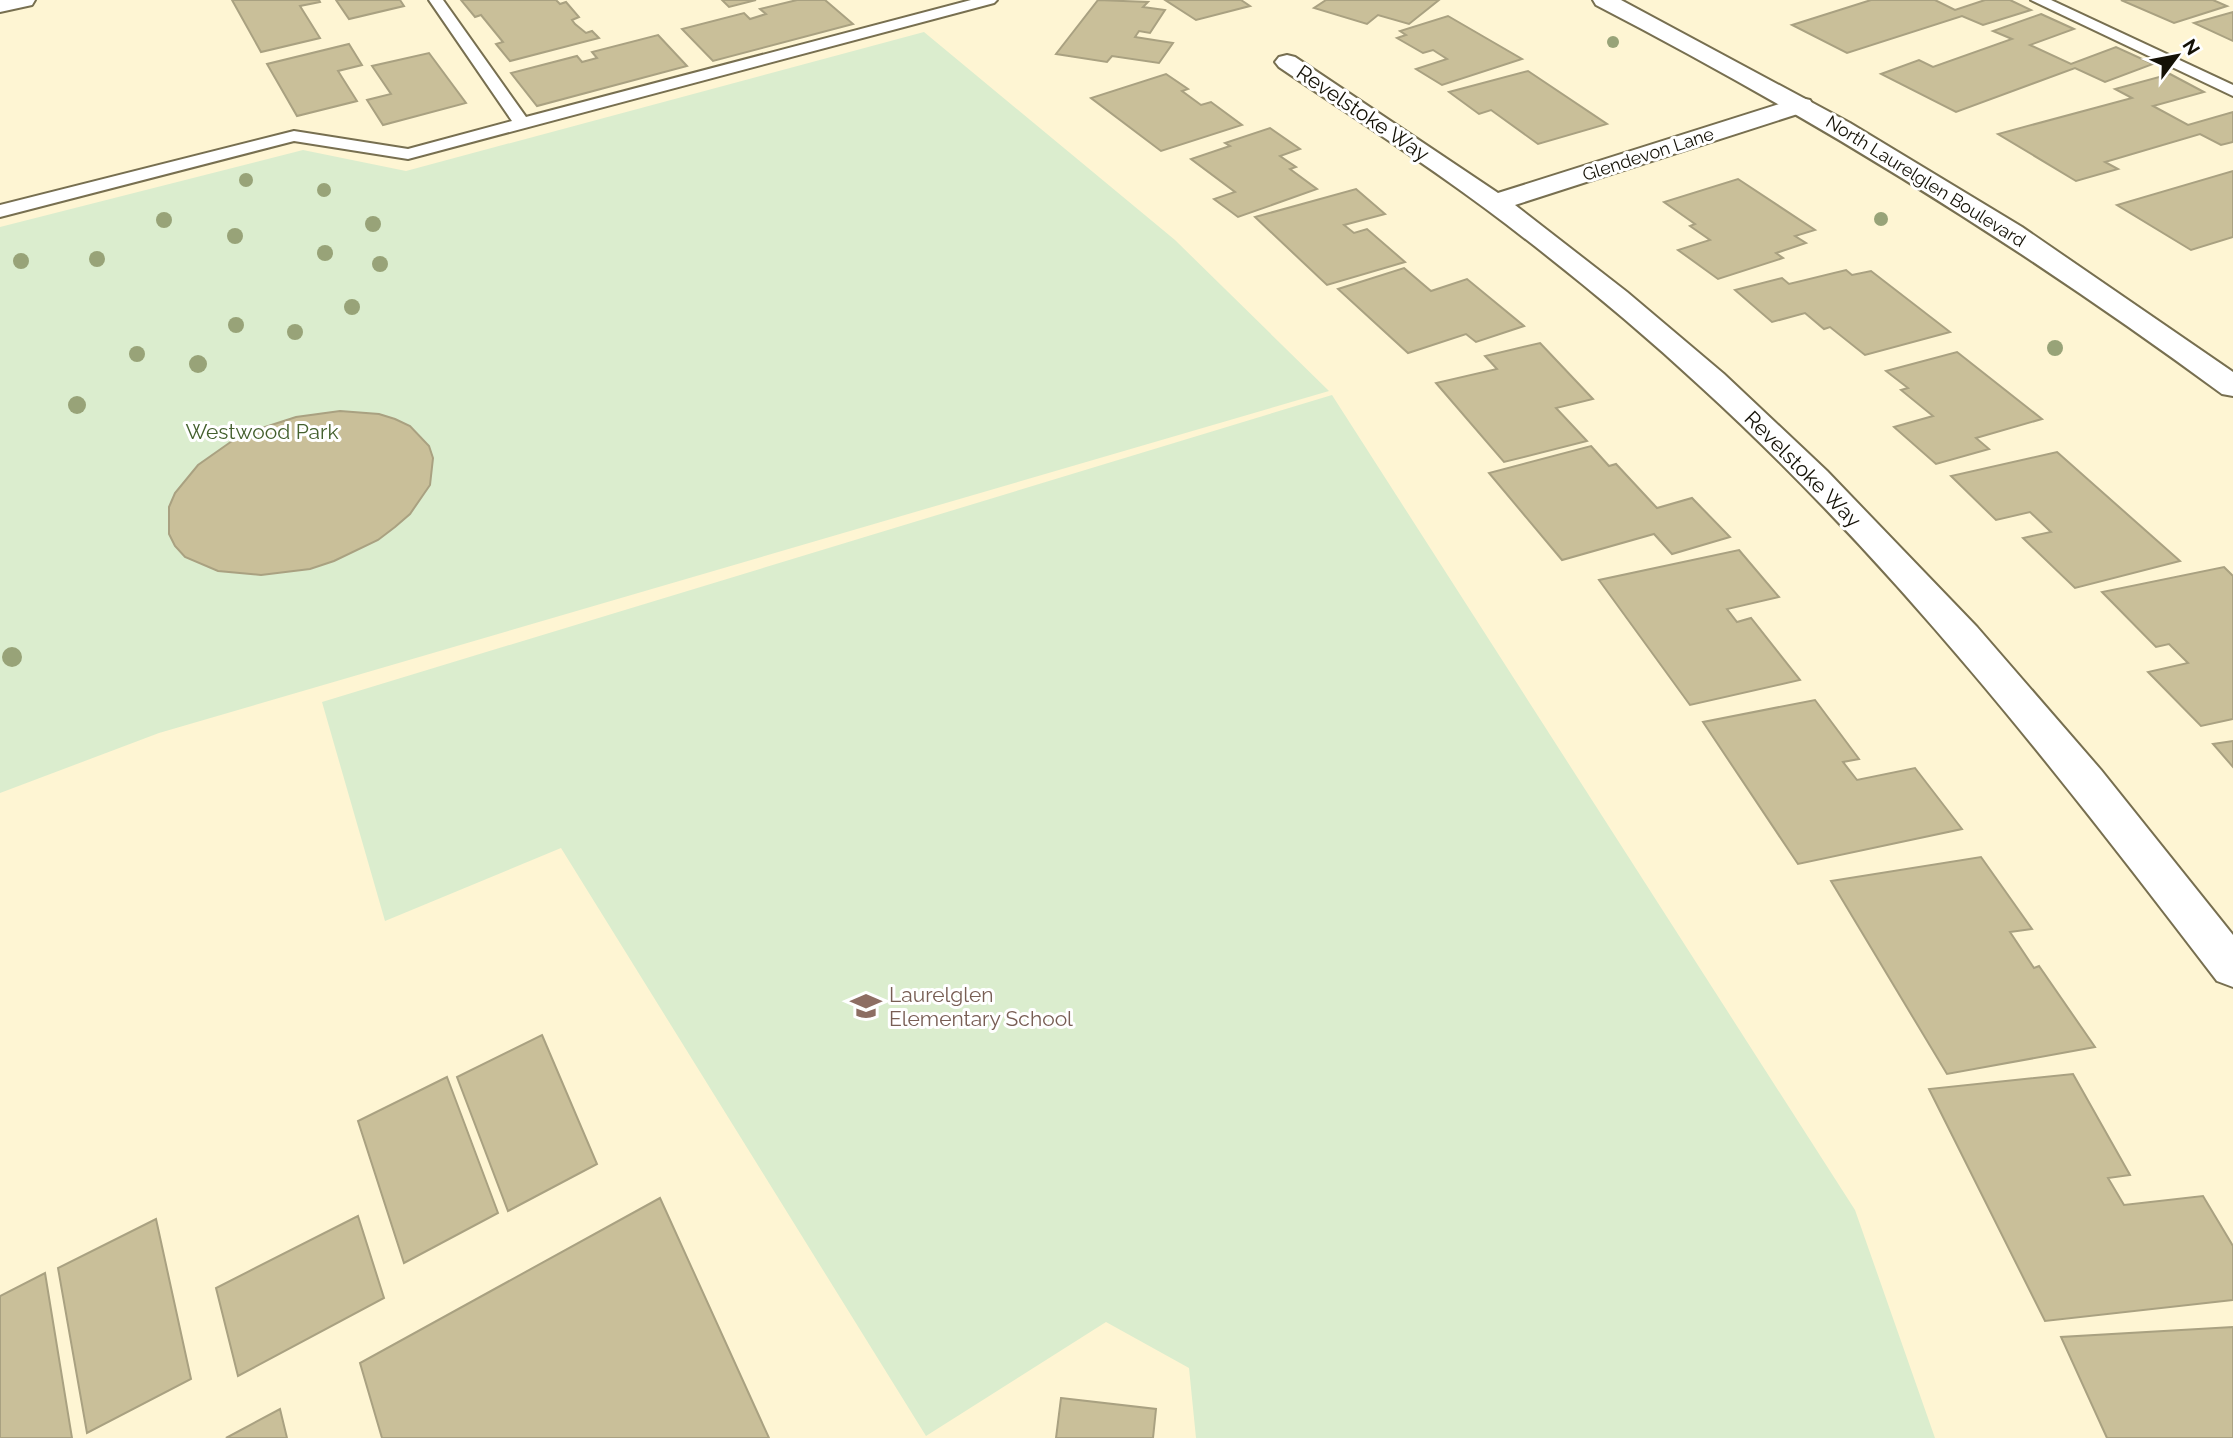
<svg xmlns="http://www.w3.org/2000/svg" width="2233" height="1438" font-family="Raleway,sans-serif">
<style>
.green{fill:#dbedce}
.building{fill:#c9bf99;stroke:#a9a181;stroke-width:2}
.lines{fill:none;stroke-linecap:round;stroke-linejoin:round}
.lane-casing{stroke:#776f50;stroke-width:4}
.street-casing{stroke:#776f50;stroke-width:4}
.secondary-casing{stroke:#776f50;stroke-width:4}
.lane{fill:#fff;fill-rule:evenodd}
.street{fill:#fff;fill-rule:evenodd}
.secondary{fill:#fff;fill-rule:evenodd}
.tree{fill:#98a378}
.labels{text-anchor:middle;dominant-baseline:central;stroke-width:6;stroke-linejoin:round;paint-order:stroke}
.far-street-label{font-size:18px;fill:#141106;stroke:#fff}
.street-label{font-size:21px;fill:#141106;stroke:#fff}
.park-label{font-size:21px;fill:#44602e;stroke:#fff}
.education-label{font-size:21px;fill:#785e54;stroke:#fff;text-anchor:start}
</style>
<rect width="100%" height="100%" fill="#fef5d3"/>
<g class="green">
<path d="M924,32L1175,240L1329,391L159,733L0,793V227L303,150L406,171Z"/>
<path d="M1332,395L1855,1210L1935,1438H1196L1189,1368L1106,1322L926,1436L561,848L385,921L322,702Z"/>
</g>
<g class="building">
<path d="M232,0H319L320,2L300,6L320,38L261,52Z"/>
<path d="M336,0H400L404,6L349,19Z"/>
<path d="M461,0H556L560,4L566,2L579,17L572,20L575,24L586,33L592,31L599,38L510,61L496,44L503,42L481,15L475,17Z"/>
<path d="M722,0H756L729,7Z"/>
<path d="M797,0H825L853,24L713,61L682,29L744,13L750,19L766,14L760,9Z"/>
<path d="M1098,0L1148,2L1143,7L1165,10L1150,33L1139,31L1135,37L1173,43L1159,63L1112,56L1107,62L1056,54Z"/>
<path d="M1165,0H1241L1250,6L1196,20Z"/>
<path d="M1326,0H1439L1409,24L1378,15L1367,24L1314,8Z"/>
<path d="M1871,0H1935L1955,10L1985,0H2010L2031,10L1983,25L1962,16L1847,53L1792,25Z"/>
<path d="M2121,0H2213L2227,6L2174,23Z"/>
<path d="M2233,12V41L2194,23Z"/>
<path d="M2041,14L2074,29L2030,45L2071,64L2116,47L2153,64L2105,82L2075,68L1956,112L1881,74L1919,60L1933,67L2012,39L1993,31Z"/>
<path d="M1448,16L1522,59L1442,85L1416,69L1447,59L1433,50L1423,53L1397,38L1406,35L1400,31Z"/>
<path d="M658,35L687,66L537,106L511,73L577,56L582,62L597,58L592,52Z"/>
<path d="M349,44L362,65L338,71L357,101L297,116L267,64Z"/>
<path d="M429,53L466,103L383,125L367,100L391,94L372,66Z"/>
<path d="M1528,71L1607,124L1538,144L1491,110L1479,114L1449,92Z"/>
<path d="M1166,74L1188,89L1182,91L1201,105L1211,102L1242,125L1161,151L1091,98Z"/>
<path d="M2170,74L2204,92L2153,106L2188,125L2233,112V142L2221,145L2200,134L2105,162L2118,169L2076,181L1998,134L2132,98L2115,89Z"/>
<path d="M1270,128L1300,149L1280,156L1296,167L1290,169L1317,189L1238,217L1214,199L1235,192L1191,159L1230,146L1225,143Z"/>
<path d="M2233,171V237L2191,250L2117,205Z"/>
<path d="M1738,179L1815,230L1795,236L1806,243L1776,253L1783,258L1718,279L1678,250L1710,240L1690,226L1695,224L1664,202Z"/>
<path d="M1356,189L1385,214L1344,225L1354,233L1367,229L1405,262L1327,285L1255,217Z"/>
<path d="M1404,268L1431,291L1467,279L1524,326L1476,342L1466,334L1408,353L1338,289Z"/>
<path d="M1846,270L1852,275L1871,271L1950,332L1865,355L1830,327L1824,329L1805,313L1772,322L1735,290L1782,278L1789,284Z"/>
<path d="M1540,343L1593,399L1556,408L1587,441L1504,462L1436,383L1497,369L1485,356Z"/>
<path d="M1957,352L2042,419L1976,438L1989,449L1936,464L1894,427L1933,416L1901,390L1908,388L1886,371Z"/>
<path d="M340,411L379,414L395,419L410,426L429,446L433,458L430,485L410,514L395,527L378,540L334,561L310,569L261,575L218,571L185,557L175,546L169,534V507L175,493L198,465L232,441L253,431L296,417Z"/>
<path d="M1591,446L1609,466L1616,464L1657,508L1692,498L1730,537L1672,554L1654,534L1562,560L1489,473Z"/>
<path d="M2057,452L2180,561L2075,588L2023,538L2051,532L2030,512L1996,520L1951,476Z"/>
<path d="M1739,550L1779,597L1727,609L1737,622L1751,618L1800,680L1690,705L1599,580Z"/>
<path d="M2224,567L2233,576V719L2201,726L2148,672L2188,663L2169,644L2156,647L2102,592Z"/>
<path d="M1815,700L1859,759L1843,762L1857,780L1915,768L1962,829L1798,864L1703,722Z"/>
<path d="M2233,741V767L2213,744Z"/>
<path d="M1981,857L2032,929L2010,932L2034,968L2039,966L2095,1047L1947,1074L1831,881Z"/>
<path d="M542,1035L597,1164L508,1211L457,1077Z"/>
<path d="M2073,1074L2130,1175L2108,1178L2124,1205L2203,1196L2233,1246V1300L2045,1321L1929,1089Z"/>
<path d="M447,1077L498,1213L404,1263L358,1121Z"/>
<path d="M660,1198L769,1438H382L360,1363Z"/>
<path d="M358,1216L384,1298L238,1376L216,1288Z"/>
<path d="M156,1219L191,1379L87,1433L58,1268Z"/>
<path d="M45,1273L72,1438H0V1296Z"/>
<path d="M2233,1327V1438H2107L2061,1337Z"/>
<path d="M1061,1398L1156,1409L1153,1438H1056Z"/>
<path d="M280,1409L287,1438H226Z"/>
</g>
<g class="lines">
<g class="lane-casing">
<g id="lane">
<path d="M429,0H443L526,117L971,0H997L994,3L408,159L294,141L0,217V205L294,131L408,149L512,121Z"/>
<path d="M2031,0H2051L2233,85V96Z"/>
</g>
</g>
<g class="street-casing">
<path id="street" d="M1287,55L1295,57L1498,193L1792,100L1801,98L1810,100L1813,105L1810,110L1515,205L1627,292L1724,374L1827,471L1977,627L2101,770L2233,935V987L2217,981C2058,773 1896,565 1701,387C1633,324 1561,265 1486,209C1419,159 1348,114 1279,67L1275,62L1279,57Z"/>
</g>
<g class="secondary-casing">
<g id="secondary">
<path d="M0,0H35L32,5L0,12Z"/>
<path d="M1593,0H1621L1850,123L2022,227L2233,372V396L2222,394C2021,246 1818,120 1596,5Z"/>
</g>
</g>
<use href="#lane" class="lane"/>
<use href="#street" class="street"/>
<use href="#secondary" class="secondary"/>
</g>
<g class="tree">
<circle cx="1613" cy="42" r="6"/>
<circle cx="246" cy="180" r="7"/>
<circle cx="324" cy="190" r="7"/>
<circle cx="1881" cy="219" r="7"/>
<circle cx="164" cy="220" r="8"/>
<circle cx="373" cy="224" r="8"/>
<circle cx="235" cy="236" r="8"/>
<circle cx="325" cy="253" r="8"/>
<circle cx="97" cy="259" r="8"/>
<circle cx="21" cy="261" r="8"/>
<circle cx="380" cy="264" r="8"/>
<circle cx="352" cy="307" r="8"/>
<circle cx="236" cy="325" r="8"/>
<circle cx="295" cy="332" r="8"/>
<circle cx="2055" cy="348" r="8"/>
<circle cx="137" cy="354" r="8"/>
<circle cx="198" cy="364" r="9"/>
<circle cx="77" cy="405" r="9"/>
<circle cx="12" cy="657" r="10"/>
</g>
<defs>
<g id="school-bare" transform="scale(2.415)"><path d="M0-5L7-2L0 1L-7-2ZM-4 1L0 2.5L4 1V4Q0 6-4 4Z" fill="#8d6e63" stroke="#fff" stroke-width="2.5" paint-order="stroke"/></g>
</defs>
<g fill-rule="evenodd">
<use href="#school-bare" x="866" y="1006"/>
</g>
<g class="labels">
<g class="far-street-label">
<text transform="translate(1648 154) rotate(-18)">Glendevon Lane</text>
<text transform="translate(1926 181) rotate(32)">North Laurelglen Boulevard</text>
</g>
<g class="street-label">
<text transform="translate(1363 113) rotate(34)">Revelstoke Way</text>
<text transform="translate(1803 469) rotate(45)">Revelstoke Way</text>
</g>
<g class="park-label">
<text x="262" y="431">Westwood Park</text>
</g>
<g class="education-label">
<text x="889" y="994">Laurelglen<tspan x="889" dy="24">Elementary School</tspan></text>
</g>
</g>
<g transform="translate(2177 56) rotate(58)" stroke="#ffffff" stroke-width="5" paint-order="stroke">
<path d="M0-5L12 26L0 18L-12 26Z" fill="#141106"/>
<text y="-10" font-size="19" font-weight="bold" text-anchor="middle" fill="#141106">N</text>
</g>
</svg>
